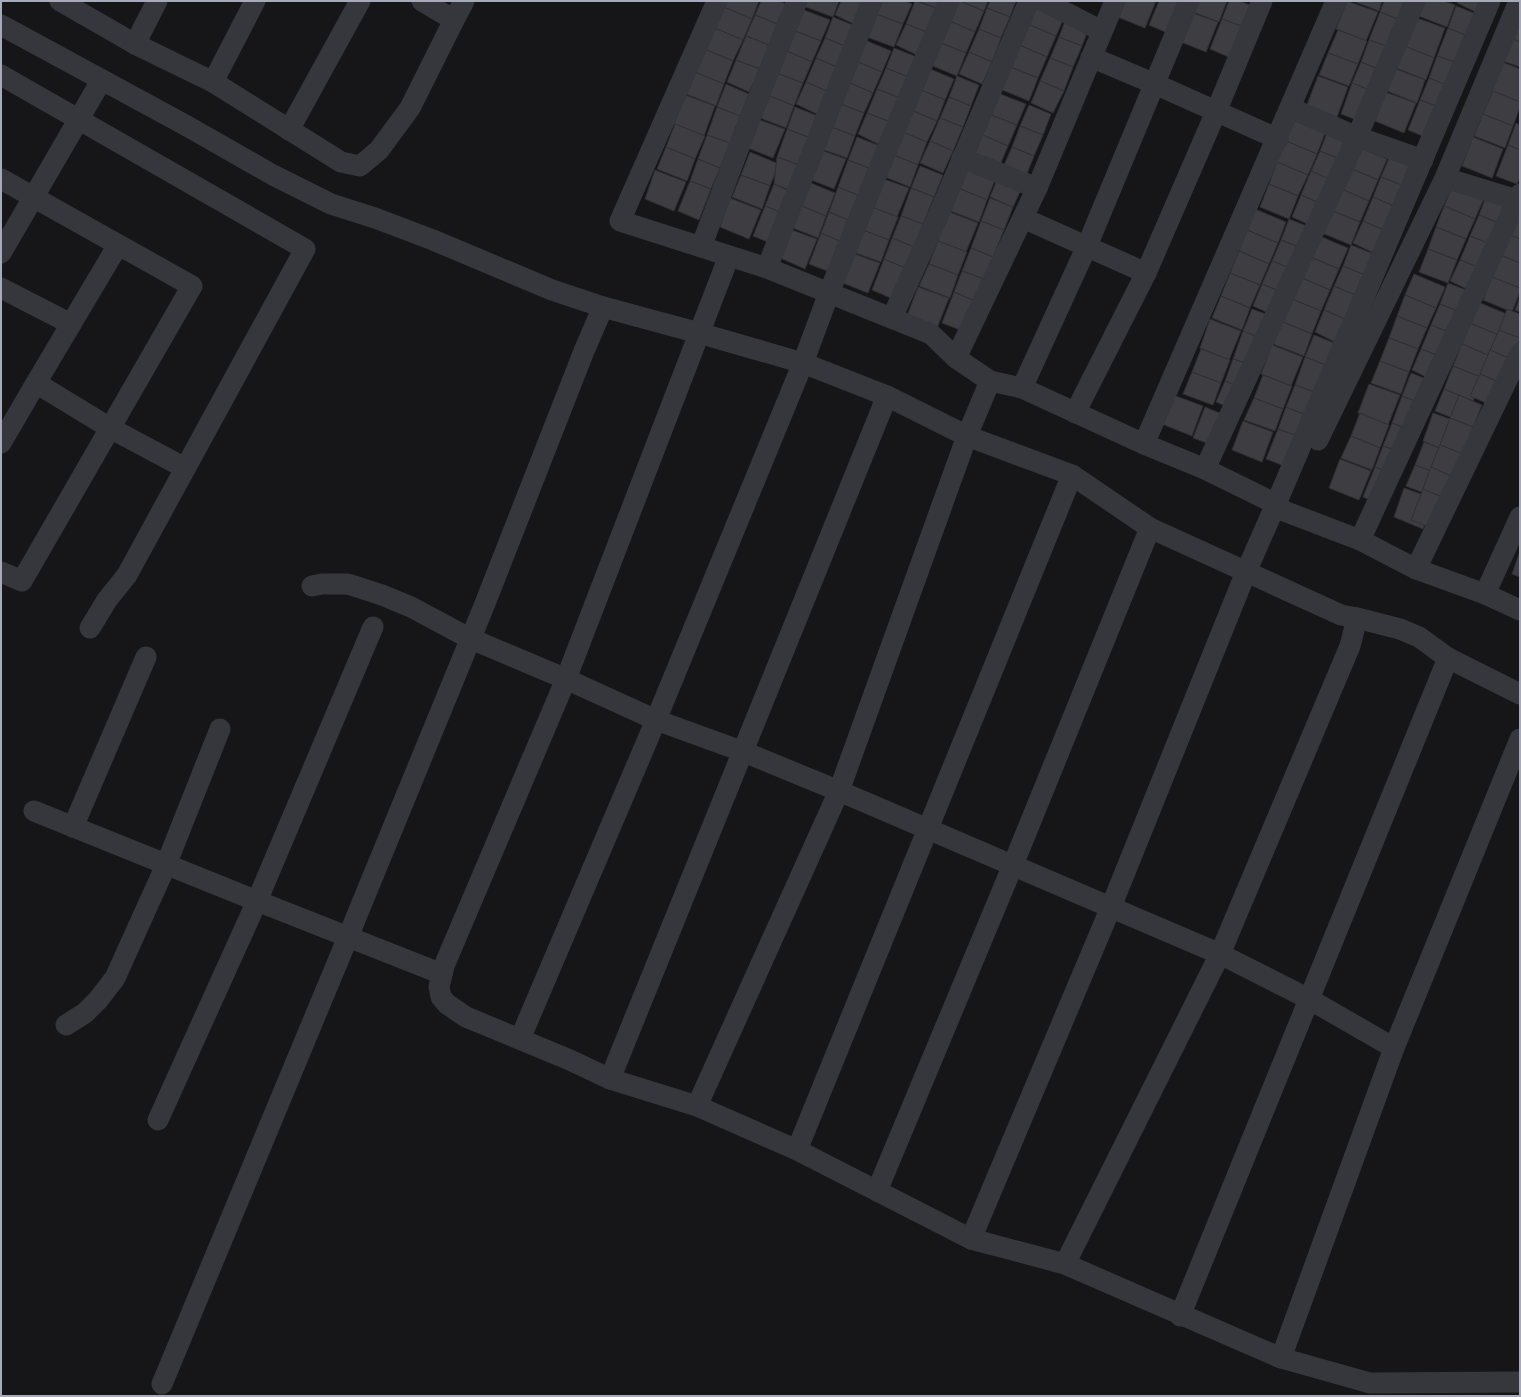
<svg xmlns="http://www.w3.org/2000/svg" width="1521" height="1397" font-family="'PT Sans Narrow',sans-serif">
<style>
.building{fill:#3d3d42;stroke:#302f34}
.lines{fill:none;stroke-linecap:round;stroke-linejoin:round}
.minor{stroke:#36373d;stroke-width:21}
</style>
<rect width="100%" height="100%" fill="#161518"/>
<g class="building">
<path d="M723,1H759L752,19L721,6Z"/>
<path d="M761,1H779L786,4L777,24L755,15Z"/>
<path d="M805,1H839L833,17L803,6Z"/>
<path d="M841,1H863L858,26L835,15Z"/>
<path d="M878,1H906L912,4L903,24L873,13Z"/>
<path d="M915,1L939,9L929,33L906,24Z"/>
<path d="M918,1H942L939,9Z"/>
<path d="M952,1H960L984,11L975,32L945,19Z"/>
<path d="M960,1H988L984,11Z"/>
<path d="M990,1H1016L1010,17L987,8Z"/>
<path d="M1121,1H1156L1145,28L1115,16Z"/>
<path d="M1159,1H1177L1183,3L1170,34L1149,25Z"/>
<path d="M1192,1H1227L1219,22L1188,10Z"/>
<path d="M1229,1H1240L1252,6L1244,27L1222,19Z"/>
<path d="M1347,1L1378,12L1366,41L1336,29Z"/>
<path d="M1353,1H1382L1379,11Z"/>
<path d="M1384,1H1411L1403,21L1380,12Z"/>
<path d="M1422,1H1444L1455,5L1447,27L1416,15Z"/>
<path d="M1458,1H1485L1480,14L1457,3Z"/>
<path d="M1033,3L1065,15L1056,36L1025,23Z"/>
<path d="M721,6L752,19L743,40L712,27Z"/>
<path d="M1456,6L1479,15L1470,37L1448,28Z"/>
<path d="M799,8L830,20L821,41L790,29Z"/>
<path d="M987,8L1010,17L1001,38L979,29Z"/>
<path d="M1187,11L1218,22L1206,52L1176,40Z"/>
<path d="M1380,12L1403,21L1392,48L1369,40Z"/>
<path d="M873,13L903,24L894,47L864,36Z"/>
<path d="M755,15L777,24L769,45L746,36Z"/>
<path d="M1067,16L1090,25L1082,46L1059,37Z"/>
<path d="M833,17L855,26L847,47L825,38Z"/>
<path d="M1414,17L1445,28L1434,58L1404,46Z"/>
<path d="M945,19L975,32L966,53L936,41Z"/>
<path d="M1222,19L1244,27L1231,58L1210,49Z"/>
<path d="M1520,20V42L1513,39Z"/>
<path d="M1025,23L1056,36L1047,57L1017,44Z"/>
<path d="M906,24L929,33L919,56L896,45Z"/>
<path d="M712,27L743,40L733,61L704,49Z"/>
<path d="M1448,28L1470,37L1460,64L1437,56Z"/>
<path d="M790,29L821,41L812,62L782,49Z"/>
<path d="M979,29L1001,38L992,62L969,52Z"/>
<path d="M1338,30L1367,41L1358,64L1328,53Z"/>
<path d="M746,36L769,45L760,69L736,60Z"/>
<path d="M1059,37L1082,46L1073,67L1050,58Z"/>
<path d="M825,38L847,47L839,68L816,58Z"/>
<path d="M860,38L891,51L882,72L851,59Z"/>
<path d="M1513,39L1520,42V67L1503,61Z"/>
<path d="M1369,40L1392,48L1383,71L1361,62Z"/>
<path d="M936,41L966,53L957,76L928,64Z"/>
<path d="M1017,44L1047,57L1038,78L1008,66Z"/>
<path d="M1405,46L1434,58L1426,80L1396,68Z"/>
<path d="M894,48L917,57L908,77L886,68Z"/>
<path d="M704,49L733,61L724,84L695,72Z"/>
<path d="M782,49L812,62L803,83L774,72Z"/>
<path d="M969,52L992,62L982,84L959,74Z"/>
<path d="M1328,53L1358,64L1349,86L1319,75Z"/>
<path d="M1437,56L1460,64L1451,87L1429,78Z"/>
<path d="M816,58L839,68L829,92L806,82Z"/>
<path d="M1050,58L1073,67L1064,91L1040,81Z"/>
<path d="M851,59L882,72L873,93L843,80Z"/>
<path d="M736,60L760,69L749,92L727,82Z"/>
<path d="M1361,62L1383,71L1374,92L1352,83Z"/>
<path d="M1502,62L1520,69V102L1492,91Z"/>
<path d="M923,66L954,79L945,100L914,87Z"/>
<path d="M1008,66L1038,78L1029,101L1000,89Z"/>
<path d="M886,68L908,77L900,98L877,89Z"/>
<path d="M1396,69L1425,80L1417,103L1387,91Z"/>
<path d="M695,72L724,84L716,106L686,94Z"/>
<path d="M774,72L803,83L794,106L765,94Z"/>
<path d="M957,76L979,85L971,106L949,97Z"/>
<path d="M1318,76L1348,87L1337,117L1307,105Z"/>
<path d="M1429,78L1451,87L1442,108L1420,100Z"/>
<path d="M843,80L873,93L864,113L835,102Z"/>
<path d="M1040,81L1064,91L1053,113L1031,103Z"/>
<path d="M806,82L829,92L819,115L796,104Z"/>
<path d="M1352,83L1374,92L1362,122L1341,114Z"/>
<path d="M726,84L749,94L740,116L717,107Z"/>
<path d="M914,87L945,100L937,121L906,108Z"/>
<path d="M877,89L900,98L890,122L867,113Z"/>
<path d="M1493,91L1520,102V107L1513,126L1483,114Z"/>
<path d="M995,92L1026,104L1017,125L986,113Z"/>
<path d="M1385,92L1416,103L1404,133L1375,121Z"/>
<path d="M765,94L794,106L786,128L755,116Z"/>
<path d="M685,95L715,106L704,136L674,124Z"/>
<path d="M949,97L971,106L963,127L940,118Z"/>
<path d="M1420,100L1442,108L1430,139L1408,130Z"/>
<path d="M835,102L864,113L855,136L826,125Z"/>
<path d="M1029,105L1051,114L1043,135L1020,126Z"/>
<path d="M717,107L740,116L730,143L707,135Z"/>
<path d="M795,107L818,116L810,138L787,129Z"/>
<path d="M906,108L937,121L927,142L898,130Z"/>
<path d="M867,113L890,122L880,145L858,134Z"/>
<path d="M986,113L1017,125L1008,146L978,133Z"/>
<path d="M1483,114L1513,126L1505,148L1474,136Z"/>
<path d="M754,118L785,129L773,158L743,146Z"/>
<path d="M940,118L963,127L953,151L930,141Z"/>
<path d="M1294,120L1325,133L1317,154L1286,141Z"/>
<path d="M1516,123L1520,125V150L1508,145Z"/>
<path d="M675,124L705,136L695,159L666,147Z"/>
<path d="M826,125L855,136L847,158L816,147Z"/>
<path d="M1020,126L1043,135L1034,156L1012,147Z"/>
<path d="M787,129L810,138L799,165L777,157Z"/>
<path d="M898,130L927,142L918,165L889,153Z"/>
<path d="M1328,130L1351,139L1342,160L1320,151Z"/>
<path d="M978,133L1008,146L999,167L970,155Z"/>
<path d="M707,135L730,143L720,168L698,159Z"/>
<path d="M857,137L880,146L871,169L848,160Z"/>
<path d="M1473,137L1503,149L1492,178L1462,166Z"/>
<path d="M930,141L953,151L943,173L920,163Z"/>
<path d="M1286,141L1317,154L1308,175L1277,162Z"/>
<path d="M1508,145L1520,150V177L1517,184L1496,176Z"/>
<path d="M1355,146L1387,159L1378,180L1347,167Z"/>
<path d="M666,147L695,159L687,181L657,169Z"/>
<path d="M1012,147L1034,156L1024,181L1001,172Z"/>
<path d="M815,148L846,159L834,189L804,177Z"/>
<path d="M1320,151L1342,160L1334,181L1311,171Z"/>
<path d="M750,152L779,164L770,186L741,175Z"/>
<path d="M889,153L918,165L910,187L880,175Z"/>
<path d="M1390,156L1412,165L1404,186L1381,177Z"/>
<path d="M777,157L799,165L794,192L774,184Z"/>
<path d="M698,159L720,168L711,189L690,181Z"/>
<path d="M848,160L871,169L860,196L838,187Z"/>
<path d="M1277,162L1308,175L1298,196L1269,184Z"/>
<path d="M967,165L996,177L987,200L958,188Z"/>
<path d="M920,166L943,175L934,197L911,188Z"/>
<path d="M1347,167L1378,180L1369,201L1339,188Z"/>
<path d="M655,170L686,182L674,211L645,199Z"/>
<path d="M1311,171L1334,181L1324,205L1301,195Z"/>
<path d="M741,175L770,186L762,209L732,197Z"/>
<path d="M999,175L1023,185L1013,207L990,197Z"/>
<path d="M878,177L909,188L897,217L867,205Z"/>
<path d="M1381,177L1404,186L1396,207L1373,197Z"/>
<path d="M690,181L711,189L699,220L678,211Z"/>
<path d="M806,181L835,193L826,216L797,204Z"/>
<path d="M774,184L793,193L785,214L765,206Z"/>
<path d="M1269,184L1298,196L1289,219L1260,207Z"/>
<path d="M1453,185L1484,198L1475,219L1444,206Z"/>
<path d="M838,187L860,196L851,221L829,212Z"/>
<path d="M911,188L934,197L923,224L901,216Z"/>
<path d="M958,188L987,200L979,222L948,210Z"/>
<path d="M1339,188L1369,201L1360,222L1330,210Z"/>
<path d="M1487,194L1509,203L1501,224L1479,215Z"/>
<path d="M1301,195L1324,205L1314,227L1292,217Z"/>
<path d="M1373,197L1396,207L1386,231L1363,221Z"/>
<path d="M730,198L761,210L749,239L720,227Z"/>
<path d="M990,198L1013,207L1004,230L981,221Z"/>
<path d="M797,204L826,216L818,238L788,226Z"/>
<path d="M765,206L785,214L775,245L753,236Z"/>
<path d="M869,206L898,217L889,240L860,229Z"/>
<path d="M1444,206L1475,219L1466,239L1436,227Z"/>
<path d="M1255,209L1286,222L1278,243L1247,230Z"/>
<path d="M1330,210L1360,222L1351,245L1322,233Z"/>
<path d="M947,211L978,223L966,252L936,240Z"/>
<path d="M829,212L851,221L842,242L821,233Z"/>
<path d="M1479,215L1501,224L1493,245L1470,236Z"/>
<path d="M1520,215V239L1508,234Z"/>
<path d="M901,216L923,224L914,247L892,238Z"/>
<path d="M1289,219L1312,228L1304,249L1281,240Z"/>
<path d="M981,221L1004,230L993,257L971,248Z"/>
<path d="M1363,221L1386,231L1376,254L1353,243Z"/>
<path d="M1436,227L1466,239L1457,260L1428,249Z"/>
<path d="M786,228L817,239L805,269L776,256Z"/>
<path d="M860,229L889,240L881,262L850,251Z"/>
<path d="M1247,230L1278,243L1269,264L1239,251Z"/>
<path d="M821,233L842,242L830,272L809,264Z"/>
<path d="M1508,234L1520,239V263L1500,255Z"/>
<path d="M1317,235L1348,248L1339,269L1308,256Z"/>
<path d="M1470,236L1493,245L1483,269L1460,260Z"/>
<path d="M892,238L914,247L905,268L884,259Z"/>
<path d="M1281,240L1304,249L1295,270L1272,261Z"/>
<path d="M938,241L967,252L958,275L929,264Z"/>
<path d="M1351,245L1374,254L1365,275L1343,266Z"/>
<path d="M971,248L993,257L984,279L962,271Z"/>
<path d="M1428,249L1457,260L1448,283L1419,272Z"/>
<path d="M1239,251L1269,264L1260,285L1230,273Z"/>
<path d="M849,252L880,263L868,293L838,281Z"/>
<path d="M1500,255L1520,263V288L1492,277Z"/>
<path d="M1308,256L1339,269L1330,290L1300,277Z"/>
<path d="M884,259L905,268L893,299L872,290Z"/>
<path d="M1460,260L1483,269L1473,292L1450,281Z"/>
<path d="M1272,261L1295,270L1286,294L1262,284Z"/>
<path d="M929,264L958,275L950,298L919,286Z"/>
<path d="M1343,266L1365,275L1357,296L1334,286Z"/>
<path d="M962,271L984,279L975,301L954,292Z"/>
<path d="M1230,273L1260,285L1250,308L1221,296Z"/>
<path d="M1414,274L1445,287L1436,308L1405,295Z"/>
<path d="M1300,277L1330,290L1321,311L1292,299Z"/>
<path d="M1492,277L1520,288V292L1512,312L1483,300Z"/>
<path d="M1448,283L1471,292L1462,313L1440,304Z"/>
<path d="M1262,284L1286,294L1275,316L1253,306Z"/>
<path d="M1334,286L1357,296L1347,320L1324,310Z"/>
<path d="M918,287L949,298L937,328L907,316Z"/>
<path d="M954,292L975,301L963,331L942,323Z"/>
<path d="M1405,295L1436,308L1427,328L1397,316Z"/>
<path d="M1221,296L1250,308L1242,330L1212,318Z"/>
<path d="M1520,297V312L1515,310Z"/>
<path d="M1292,299L1321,311L1312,334L1283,322Z"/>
<path d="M1478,302L1509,315L1501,336L1470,323Z"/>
<path d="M1440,304L1462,313L1454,334L1431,325Z"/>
<path d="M1252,309L1271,316L1263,339L1243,331Z"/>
<path d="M1507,309L1520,314V338L1499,330Z"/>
<path d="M1324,310L1347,320L1337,343L1315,332Z"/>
<path d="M1397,316L1427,328L1418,349L1389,338Z"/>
<path d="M1210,319L1241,331L1229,360L1200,348Z"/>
<path d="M1283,322L1312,334L1304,356L1273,344Z"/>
<path d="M1470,323L1501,336L1492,357L1462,344Z"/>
<path d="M1431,325L1454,334L1444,358L1421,349Z"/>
<path d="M1499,330L1520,338L1513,360L1490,350Z"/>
<path d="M1243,331L1263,339L1251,365L1233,359Z"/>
<path d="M1314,335L1337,344L1328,366L1305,357Z"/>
<path d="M1389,338L1418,349L1409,372L1380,361Z"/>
<path d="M1462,344L1492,357L1483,378L1453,366Z"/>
<path d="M1272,345L1303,357L1291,386L1261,374Z"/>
<path d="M1201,349L1230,360L1221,383L1192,372Z"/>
<path d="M1421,349L1444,358L1434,381L1412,370Z"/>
<path d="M1490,350L1513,360L1503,384L1480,374Z"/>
<path d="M1305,357L1328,366L1317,393L1295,385Z"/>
<path d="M1233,359L1251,365L1243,388L1225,381Z"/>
<path d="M1380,361L1409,372L1401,394L1371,383Z"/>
<path d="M1453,366L1483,378L1473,401L1444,389Z"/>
<path d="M1192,372L1221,383L1213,405L1183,394Z"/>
<path d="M1411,373L1434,382L1425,405L1402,396Z"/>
<path d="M1480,374L1503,384L1493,406L1470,396Z"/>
<path d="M1263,375L1292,386L1283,409L1254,398Z"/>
<path d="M1225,381L1243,388L1233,409L1216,402Z"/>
<path d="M1369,384L1400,395L1388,425L1358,413Z"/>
<path d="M1295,385L1317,393L1308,416L1286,407Z"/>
<path d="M1444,389L1473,401L1465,423L1435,411Z"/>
<path d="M1173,395L1203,406L1192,436L1162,424Z"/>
<path d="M1459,395L1482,405L1473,427L1450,418Z"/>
<path d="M1402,396L1425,405L1415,432L1392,423Z"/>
<path d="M1254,398L1283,409L1275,431L1244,420Z"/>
<path d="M1205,407L1227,416L1215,446L1193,438Z"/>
<path d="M1286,407L1308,416L1300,437L1278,429Z"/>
<path d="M1360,413L1389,425L1380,448L1351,436Z"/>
<path d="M1433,413L1464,424L1452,453L1423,441Z"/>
<path d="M1450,418L1473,427L1463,454L1440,445Z"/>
<path d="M1243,421L1273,432L1262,462L1232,450Z"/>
<path d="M1392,423L1415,432L1405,454L1383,446Z"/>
<path d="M1278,429L1300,437L1287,467L1266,459Z"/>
<path d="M1351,436L1380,448L1372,470L1341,458Z"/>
<path d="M1424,442L1453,453L1444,476L1415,465Z"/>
<path d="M1440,445L1463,454L1453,477L1431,467Z"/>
<path d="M1383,446L1405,454L1397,475L1375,467Z"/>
<path d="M1340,459L1371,471L1359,500L1329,488Z"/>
<path d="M1415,465L1444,476L1436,498L1406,486Z"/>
<path d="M1375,467L1397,475L1384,506L1363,497Z"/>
<path d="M1431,467L1453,477L1444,498L1423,489Z"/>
<path d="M1404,488L1435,499L1423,529L1394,517Z"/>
<path d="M1423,489L1444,498L1432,528L1411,520Z"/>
<path d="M1520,551V577L1512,574Z"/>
</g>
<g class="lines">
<g class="minor">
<path d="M60,1L135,44L213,82L255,1"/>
<path d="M422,1L454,20L464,1"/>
<path d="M717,1L620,221L767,268L931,334L956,358L990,381L1022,388L1144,444L1205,469L1276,504L1284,511L1360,540L1416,569L1485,594L1520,610"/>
<path d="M1043,1L1102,31"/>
<path d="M1,25L187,126L273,175L331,204L375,218L433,240L552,290L603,307L584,351L484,606L348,937L162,1384"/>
<path d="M135,44L157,1"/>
<path d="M1091,57L1155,84L1278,139"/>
<path d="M1,75L305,249L127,575L107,600L90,628"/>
<path d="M213,82L341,162L360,166L379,150L410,108L454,20"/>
<path d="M1290,108L1357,137L1423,160"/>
<path d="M289,130L360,1"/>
<path d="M962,158L1037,188"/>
<path d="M1445,178L1520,201"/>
<path d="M1,179L192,286L22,581L1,572"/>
<path d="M1023,218L1146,273"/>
<path d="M118,245L36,383L110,428L185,468"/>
<path d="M701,247L749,121L797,1"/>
<path d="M1,253L101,81"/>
<path d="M729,256L566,679L444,966L439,987L441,997L447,1004L466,1017L570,1060L610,1079L697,1106L797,1150L971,1239L1065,1264L1281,1358L1370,1383L1520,1382"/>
<path d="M767,268L872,1"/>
<path d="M1,288L71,324"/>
<path d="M603,307L699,333L803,363L887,396L967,436L1072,475L1150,528L1341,615L1357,618L1350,646L1220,954L1065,1264"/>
<path d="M892,318L938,216L1029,1"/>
<path d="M956,358L1037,188L1115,1"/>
<path d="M1022,388L1087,246L1189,1"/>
<path d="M1075,413L1146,273L1216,112L1262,1"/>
<path d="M1318,440L1445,178L1519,1"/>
<path d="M1,443L36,383"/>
<path d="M1144,444L1336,1"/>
<path d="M1205,469L1357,137L1415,1"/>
<path d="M1360,540L1520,194"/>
<path d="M1416,569L1520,353"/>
<path d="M312,586L322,584H348L382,595L411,607L469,638L566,679L656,720L744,752L839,791L1220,954L1309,999L1394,1048"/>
<path d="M1485,594L1520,517"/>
<path d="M1448,658L1520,694"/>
<path d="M34,811L257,901L442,974"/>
<path d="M73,827L146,657"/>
<path d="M66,1025L85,1013L98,1000L115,978L166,865L220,729"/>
<path d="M520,1039L656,720L803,363L829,293L880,166L949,1"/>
<path d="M610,1079L887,396"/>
<path d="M697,1106L839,791L967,436L990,381"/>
<path d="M158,1120L257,901L373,627"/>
<path d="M797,1150L1072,475"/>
<path d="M877,1191L1013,865L1150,528"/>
<path d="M971,1239L1111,907L1246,572L1276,504L1490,1"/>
<path d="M1180,1316L1448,658L1419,637L1400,629L1357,618"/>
<path d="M1281,1358L1394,1048L1520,739"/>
</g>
</g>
<rect width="1521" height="1397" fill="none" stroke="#a7aab8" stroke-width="4"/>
</svg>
